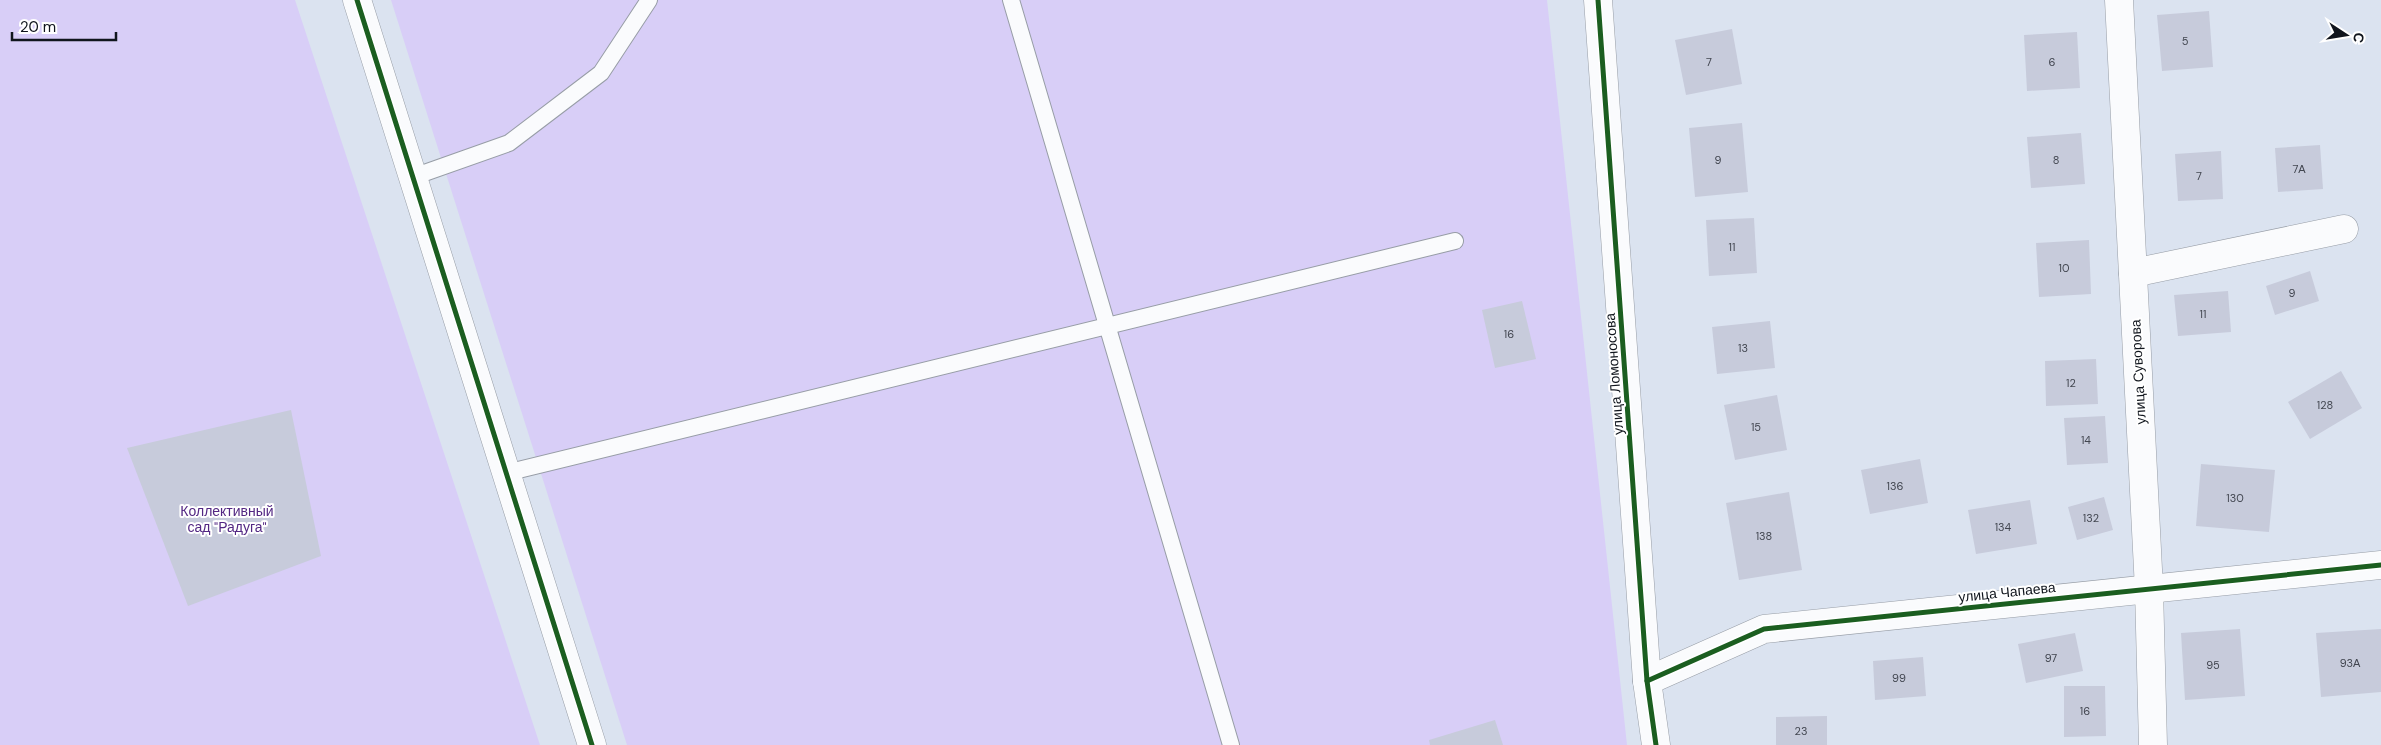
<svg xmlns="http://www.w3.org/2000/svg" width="2381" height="745" font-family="'DM Sans',sans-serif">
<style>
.green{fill:#d8cef7}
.building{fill:#c7cbdb}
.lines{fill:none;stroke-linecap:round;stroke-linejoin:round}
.service-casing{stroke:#979da6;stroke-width:18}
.minor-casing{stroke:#979da6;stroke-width:29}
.service{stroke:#fafbfd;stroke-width:16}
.minor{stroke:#fafbfd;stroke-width:28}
.cycleway-casing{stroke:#fff;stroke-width:8}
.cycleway{stroke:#1b5e20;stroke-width:5}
.labels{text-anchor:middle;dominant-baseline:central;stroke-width:4;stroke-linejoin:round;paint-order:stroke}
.number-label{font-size:11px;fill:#424650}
.street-label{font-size:14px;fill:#10151d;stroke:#fff}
.park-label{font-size:14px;fill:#532783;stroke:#fff}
</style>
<rect width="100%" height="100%" fill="#dbe3f0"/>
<g class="green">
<path d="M0,0H295L540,745H0Z"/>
<path d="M391,0H1547L1627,745H627Z"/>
</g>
<g class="building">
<path d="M2209,11L2213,67L2162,71L2157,15Z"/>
<path d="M1732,29L1742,84L1686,95L1675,40Z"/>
<path d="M2077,32L2080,88L2027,91L2024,35Z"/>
<path d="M1742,123L1748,192L1695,197L1689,128Z"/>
<path d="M2081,133L2085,184L2031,188L2027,137Z"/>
<path d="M2320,145L2323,189L2278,192L2275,148Z"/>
<path d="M2221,151L2223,199L2178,201L2175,154Z"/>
<path d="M1754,218L1757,273L1709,276L1706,220Z"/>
<path d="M2089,240L2091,294L2039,297L2036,243Z"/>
<path d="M2310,271L2319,301L2275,315L2266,286Z"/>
<path d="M2228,291L2231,332L2178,336L2174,295Z"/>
<path d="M1522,301L1536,359L1495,368L1482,310Z"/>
<path d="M1770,321L1775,368L1717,374L1712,327Z"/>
<path d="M2096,359L2098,404L2046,406L2045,361Z"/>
<path d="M2341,371L2362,408L2310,439L2288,402Z"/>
<path d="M1777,395L1787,450L1735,460L1724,405Z"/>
<path d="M291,410L321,556L188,606L127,448Z"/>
<path d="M2105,416L2108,463L2067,465L2064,418Z"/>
<path d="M1920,459L1928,503L1870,514L1861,470Z"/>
<path d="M2201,464L2275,470L2269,532L2196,526Z"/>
<path d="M1789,492L1802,570L1739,580L1726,503Z"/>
<path d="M2104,497L2113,530L2077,540L2068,507Z"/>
<path d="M2030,500L2037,544L1976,554L1968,510Z"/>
<path d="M2240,629L2245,696L2185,700L2181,633Z"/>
<path d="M2381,629V692L2321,697L2316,633Z"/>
<path d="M2075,633L2083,671L2026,683L2018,644Z"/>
<path d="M1923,657L1926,696L1875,700L1873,661Z"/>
<path d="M2064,686H2105L2106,736L2064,737Z"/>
<path d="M1827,716V745H1776V717Z"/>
<path d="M1495,720L1503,745H1430L1429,740Z"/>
</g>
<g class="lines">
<g class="service-casing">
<g id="service">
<path d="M1011,0L1231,745"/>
<path d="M413,177L509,143L601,73L649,0"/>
<path d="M506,473L1455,241"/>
</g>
</g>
<g class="minor-casing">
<g id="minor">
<path d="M357,0L592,745"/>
<path d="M1598,0L1647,681L1656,745"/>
<path d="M2119,0L2149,589L2153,745"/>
<path d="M2133,273L2344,229"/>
<path d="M1647,681L1764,629L2381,565"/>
</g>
</g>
<use href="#service" class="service"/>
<use href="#minor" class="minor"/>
<g class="cycleway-casing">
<g id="cycleway">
<path d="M357,0L592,745"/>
<path d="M1598,0L1647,681L1656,745"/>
<path d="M1647,681L1764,629L2381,565"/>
</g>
</g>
<use href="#cycleway" class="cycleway"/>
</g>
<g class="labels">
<g class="number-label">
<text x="2185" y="41">5</text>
<text x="1709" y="62">7</text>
<text x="2052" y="62">6</text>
<text x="1718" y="160">9</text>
<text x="2056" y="160">8</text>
<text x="2299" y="169">7А</text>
<text x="2199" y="176">7</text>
<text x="1732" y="247">11</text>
<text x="2064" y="268">10</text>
<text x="2292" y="293">9</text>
<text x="2203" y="314">11</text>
<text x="1509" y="334">16</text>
<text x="1743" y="348">13</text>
<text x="2071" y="383">12</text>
<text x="2325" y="405">128</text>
<text x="1756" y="427">15</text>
<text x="2086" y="440">14</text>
<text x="1895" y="486">136</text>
<text x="2235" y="498">130</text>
<text x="2091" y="518">132</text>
<text x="2003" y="527">134</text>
<text x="1764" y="536">138</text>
<text x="2051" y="658">97</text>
<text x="2350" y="663">93А</text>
<text x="2213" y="665">95</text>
<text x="1899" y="678">99</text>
<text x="2085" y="711">16</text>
<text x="1801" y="731">23</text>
</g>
<g class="street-label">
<text transform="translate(2138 372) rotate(-93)">улица Суворова</text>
<text transform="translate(1614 374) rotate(-94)">улица Ломоносова</text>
<text transform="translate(2007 592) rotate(-6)">улица Чапаева</text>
</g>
<g class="park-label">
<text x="227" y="511">Коллективный<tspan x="227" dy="16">сад "Радуга"</tspan></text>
</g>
</g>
<g transform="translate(2346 35) rotate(102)" stroke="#ffffff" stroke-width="4" paint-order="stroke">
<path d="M0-4L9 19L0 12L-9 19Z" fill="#10151d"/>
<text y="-8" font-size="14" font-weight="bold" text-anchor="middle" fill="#10151d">С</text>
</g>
<path d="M12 32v8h104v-8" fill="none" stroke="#10151d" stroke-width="2.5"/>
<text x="20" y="32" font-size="15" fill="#10151d" stroke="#ffffff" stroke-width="4" paint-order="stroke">20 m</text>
</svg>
